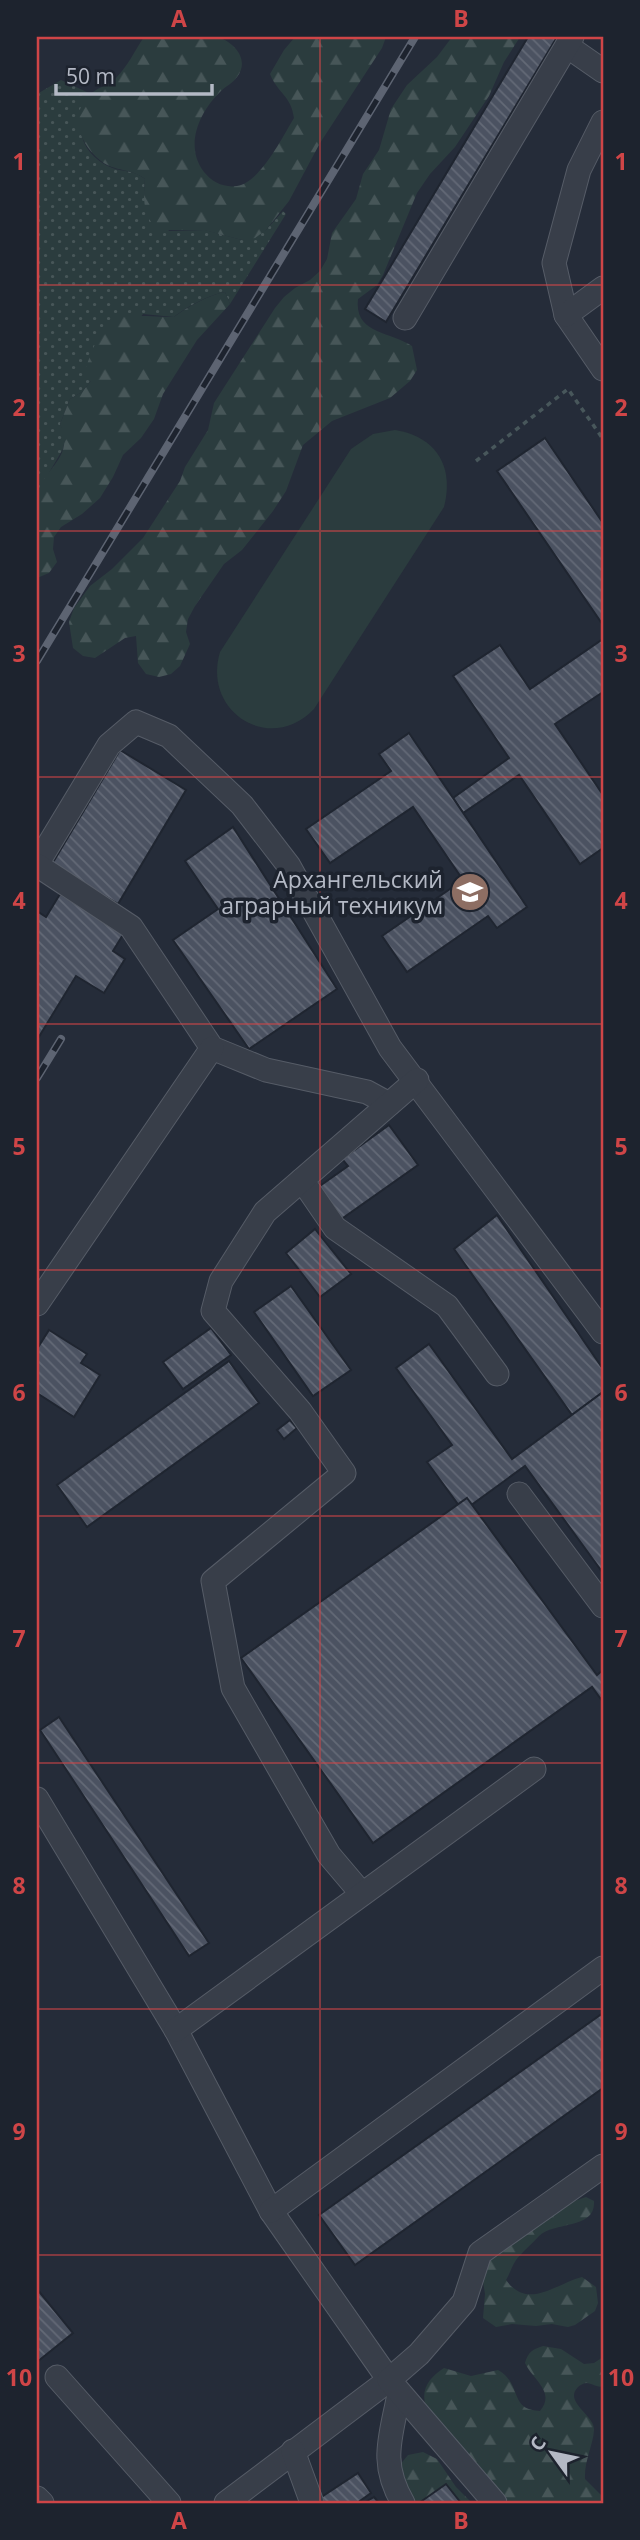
<svg xmlns="http://www.w3.org/2000/svg" width="640" height="2540" font-family="'Open Sans',sans-serif">
<style>
.grass{fill:url(#grass-dots)}
.forest{fill:url(#forest-firs)}
.garden{fill:#2b3c3e}
.building{fill:url(#building-back-hatch);stroke:#1f2530;stroke-width:2}
.lines{fill:none;stroke-linecap:round;stroke-linejoin:round}
.minor-casing{stroke:#565c67;stroke-width:25}
.path{stroke:#48575b;stroke-width:3.5;stroke-dasharray:5 5;stroke-linecap:butt}
.minor{stroke:#383e49;stroke-width:23}
.rail-casing{stroke:#5d6472;stroke-width:8}
.rail{stroke:#1d232e;stroke-width:5;stroke-dasharray:16;stroke-linecap:butt}
.grid{fill:none;stroke:#cf4547;stroke-width:2;stroke-opacity:0.55}
.labels{text-anchor:middle;dominant-baseline:central;stroke-width:7;stroke-linejoin:round;paint-order:stroke}
.poi-label{font-size:23px;fill:#b4b9c5;stroke:#1d232e;text-anchor:end}
.neatline{fill:none;stroke:#cf4547;stroke-width:2.5}
.grid-label{font-size:23px;text-anchor:middle;font-weight:bold;fill:#cf4547}
</style>
<defs>
<pattern id="grass-dots" width="8" height="8" patternUnits="userSpaceOnUse" patternTransform="scale(1.75)"><rect width="8" height="8" fill="#2b3c3e"/><path d="M2 2h.1M6 6h.1" fill="none" stroke="#475658" stroke-width="1.8" stroke-linecap="round"/></pattern>
<pattern id="forest-firs" width="22" height="20" patternUnits="userSpaceOnUse" patternTransform="scale(1.75)"><rect width="22" height="20" fill="#2b3c3e"/><path d="M5 1l3.5 6h-7zM16 11l3.5 6h-7z" fill="#475658"/></pattern>
<pattern id="building-back-hatch" width="6" height="6" patternUnits="userSpaceOnUse" patternTransform="scale(1.75)"><rect width="6" height="6" fill="#4b5261"/><path d="M-1 5l2 2M0 0l6 6M5-1l2 2" fill="none" stroke="#636976"/></pattern>
</defs>
<rect width="100%" height="100%" fill="#252c39"/>
<path class="grass" d="M61,80L91,94C73,122 78,152 110,167C123,173 130,168 145,179L144,194L169,231L205,230L242,240L266,230L283,211L286,214L230,304L225,292C209,295 186,307 174,317L143,314L91,381L82,392L70,399L60,424L66,435L63,449L37,493V94Z"/>
<g class="forest">
<path d="M144,37H218C235,43 250,60 237,77C233,83 226,86 221,91C199,112 184,146 204,172C212,182 224,188 237,186C260,183 283,136 294,118C291,95 278,94 270,74L284,50L295,37H386L382,48L320,143L289,201L266,230L255,238L242,240L204,230H157C143,214 143,200 145,179C131,168 115,172 101,161C79,144 67,112 93,92C100,87 110,84 116,78C128,66 135,50 144,37Z"/>
<path d="M452,37H520L504,62L489,96L455,147L430,174L417,193L383,275L377,285L358,299C354,334 390,331 412,346L417,370L410,381L390,398L332,421L303,445L286,491L273,511L242,550L224,564L195,606L188,619L186,632L190,644L180,666L171,674L159,677L146,674L138,663L136,636L125,638L95,658L83,656L73,648L69,622L74,608L90,586L112,569L143,538L180,481L185,467L208,430L214,403L275,308L284,297L295,288L310,280L320,271L327,259L332,233L356,199L363,174L379,150L391,109L407,85L437,57Z"/>
<path d="M225,292L230,304L197,340L163,394L154,419L141,438L123,455L113,477L100,498L82,514L61,527L54,537L53,549L57,562L49,573L37,578C37,552 34,523 37,497C39,471 77,458 60,424L70,399L82,392L91,381L85,370C108,305 112,316 174,317C187,307 209,295 225,292Z"/>
<path d="M586,2197L594,2201C596,2230 554,2221 539,2236C532,2244 522,2252 516,2260C512,2266 510,2273 506,2280C528,2311 557,2283 582,2277L596,2287L598,2303L595,2311L575,2325L568,2327L552,2324L536,2326L512,2324L496,2327L483,2318L485,2294L481,2268L485,2259L560,2206Z"/>
<path d="M543,2346L561,2349L584,2364L594,2363L603,2357V2387C597,2387 593,2384 587,2383C584,2383 580,2385 578,2387C563,2402 595,2415 594,2430C593,2446 584,2461 585,2479L603,2497V2503H511L498,2493L426,2406C420,2389 430,2377 444,2368L471,2376L498,2370C523,2384 508,2410 540,2411C556,2392 533,2380 525,2363C528,2352 533,2349 543,2346Z"/>
<path d="M423,2452L437,2459L456,2487L472,2503H461L446,2484L419,2503L411,2499L399,2466L408,2455Z"/>
</g>
<path class="garden" d="M395,430C438,437 454,468 444,507L314,709C270,755 202,712 220,652L351,449L373,434Z"/>
<g class="building">
<path d="M528,37H557L386,322L365,309Z"/>
<path d="M545,438L603,523V625L497,471Z"/>
<path d="M603,639V692L555,724L603,795V848L580,864L519,775L463,813L453,798L509,758L453,676L500,645L530,689Z"/>
<path d="M409,733L527,907L497,928L488,916L407,972L382,936L463,880L413,807L330,863L306,829L391,771L379,754Z"/>
<path d="M120,750L186,790L118,904L52,864Z"/>
<path d="M233,827L337,989L249,1049L173,940L218,909L185,861Z"/>
<path d="M60,894L124,933L113,951L125,959L104,993L76,976L37,1040V911L46,917Z"/>
<path d="M389,1125L418,1165L340,1220L317,1188L348,1166L342,1159Z"/>
<path d="M497,1215L603,1369V1392L572,1415L454,1249Z"/>
<path d="M315,1229L351,1274L320,1297L286,1253Z"/>
<path d="M291,1286L351,1370L313,1396L254,1312Z"/>
<path d="M211,1328L231,1355L183,1389L163,1362Z"/>
<path d="M49,1330L87,1354L81,1363L100,1375L74,1417L37,1393V1349Z"/>
<path d="M429,1344L512,1459L603,1392V1573L525,1466L463,1511L427,1462L452,1445L396,1368Z"/>
<path d="M229,1361L259,1403L87,1527L57,1485Z"/>
<path d="M290,1420L297,1428L284,1439L277,1430Z"/>
<path d="M467,1498L597,1675L603,1670V1702L592,1687L373,1843L241,1658Z"/>
<path d="M59,1717L209,1943L189,1956L40,1730Z"/>
<path d="M603,2013V2088L355,2265L319,2215Z"/>
<path d="M37,2289L73,2333L37,2362Z"/>
<path d="M358,2473L371,2493L357,2503H324L320,2498Z"/>
<path d="M446,2484L461,2503H419Z"/>
<path d="M374,2497L379,2503H364Z"/>
</g>
<g class="lines">
<g class="minor-casing">
<g id="minor">
<path d="M567,46L603,71"/>
<path d="M603,122L579,170L554,263L566,315L603,369"/>
<path d="M566,315L603,288"/>
<path d="M405,318L572,37"/>
<path d="M37,864L109,745L136,722L169,736L242,805L289,866L390,1048L603,1332"/>
<path d="M37,865L131,927L212,1048L266,1070L367,1092L389,1104"/>
<path d="M302,1180L335,1228L447,1306L497,1374"/>
<path d="M37,1304L212,1048"/>
<path d="M519,1494L603,1606"/>
<path d="M37,1799L176,2030L271,2211L389,2380L226,2503"/>
<path d="M362,1894L329,1855L233,1688L213,1581L344,1473L300,1411L213,1311L221,1281L265,1212L417,1080"/>
<path d="M176,2030L534,1769"/>
<path d="M271,2211L603,1968"/>
<path d="M57,2377L169,2503"/>
<path d="M399,2394C391,2437 379,2462 403,2503"/>
<path d="M293,2451L312,2503"/>
<path d="M37,2498L42,2503"/>
<path d="M495,2503L389,2380L419,2354L464,2302L480,2253L603,2166"/>
</g>
</g>
<path class="path" d="M476,461L568,389L603,439"/>
<use href="#minor" class="minor"/>
<g class="rail-casing">
<g id="rail">
<path d="M37,661L415,37"/>
<path d="M37,1078L61,1039"/>
</g>
</g>
<use href="#rail" class="rail"/>
</g>
<path class="grid" d="M320,37V2503M37,285H603M37,531H603M37,777H603M37,1024H603M37,1270H603M37,1516H603M37,1763H603M37,2009H603M37,2255H603"/>
<defs>
<g id="university-disc" transform="scale(2.0125)"><circle r="9.5" fill="#8d6e63" stroke="#1d232e"/><path d="M0-5L7-2L0 1L-7-2ZM-4 1L0 2.5L4 1V4Q0 6-4 4Z" fill="#fff"/></g>
</defs>
<g fill-rule="evenodd">
<use href="#university-disc" x="470" y="892"/>
</g>
<g class="labels">
<g class="poi-label">
<text x="443" y="879">Архангельский<tspan x="443" dy="26">аграрный техникум</tspan></text>
</g>
</g>
<rect width="640" height="2540" fill="none" stroke="#1d232e" stroke-width="77"/>
<g transform="translate(552 2453) rotate(303)" stroke="#1d232e" stroke-width="5" paint-order="stroke">
<path d="M0-5L12 26L0 18L-12 26Z" fill="#b4b9c5"/>
<text y="-10" font-size="19" font-weight="bold" text-anchor="middle" fill="#b4b9c5">С</text>
</g>
<path d="M56 84v10h156v-10" fill="none" stroke="#b4b9c5" stroke-width="3.5"/>
<text x="66" y="84" font-size="21" fill="#b4b9c5" stroke="#1d232e" stroke-width="5" paint-order="stroke">50 m</text>
<rect x="38" y="38" width="564" height="2464" class="neatline"/>
<g class="grid-label">
<text x="179" y="27">A</text>
<text x="461" y="27">B</text>
<text x="19" y="170">1</text>
<text x="621" y="170">1</text>
<text x="19" y="416">2</text>
<text x="621" y="416">2</text>
<text x="19" y="662">3</text>
<text x="621" y="662">3</text>
<text x="19" y="909">4</text>
<text x="621" y="909">4</text>
<text x="19" y="1155">5</text>
<text x="621" y="1155">5</text>
<text x="19" y="1401">6</text>
<text x="621" y="1401">6</text>
<text x="19" y="1647">7</text>
<text x="621" y="1647">7</text>
<text x="19" y="1894">8</text>
<text x="621" y="1894">8</text>
<text x="19" y="2140">9</text>
<text x="621" y="2140">9</text>
<text x="19" y="2386">10</text>
<text x="621" y="2386">10</text>
<text x="179" y="2529">A</text>
<text x="461" y="2529">B</text>
</g>
</svg>
